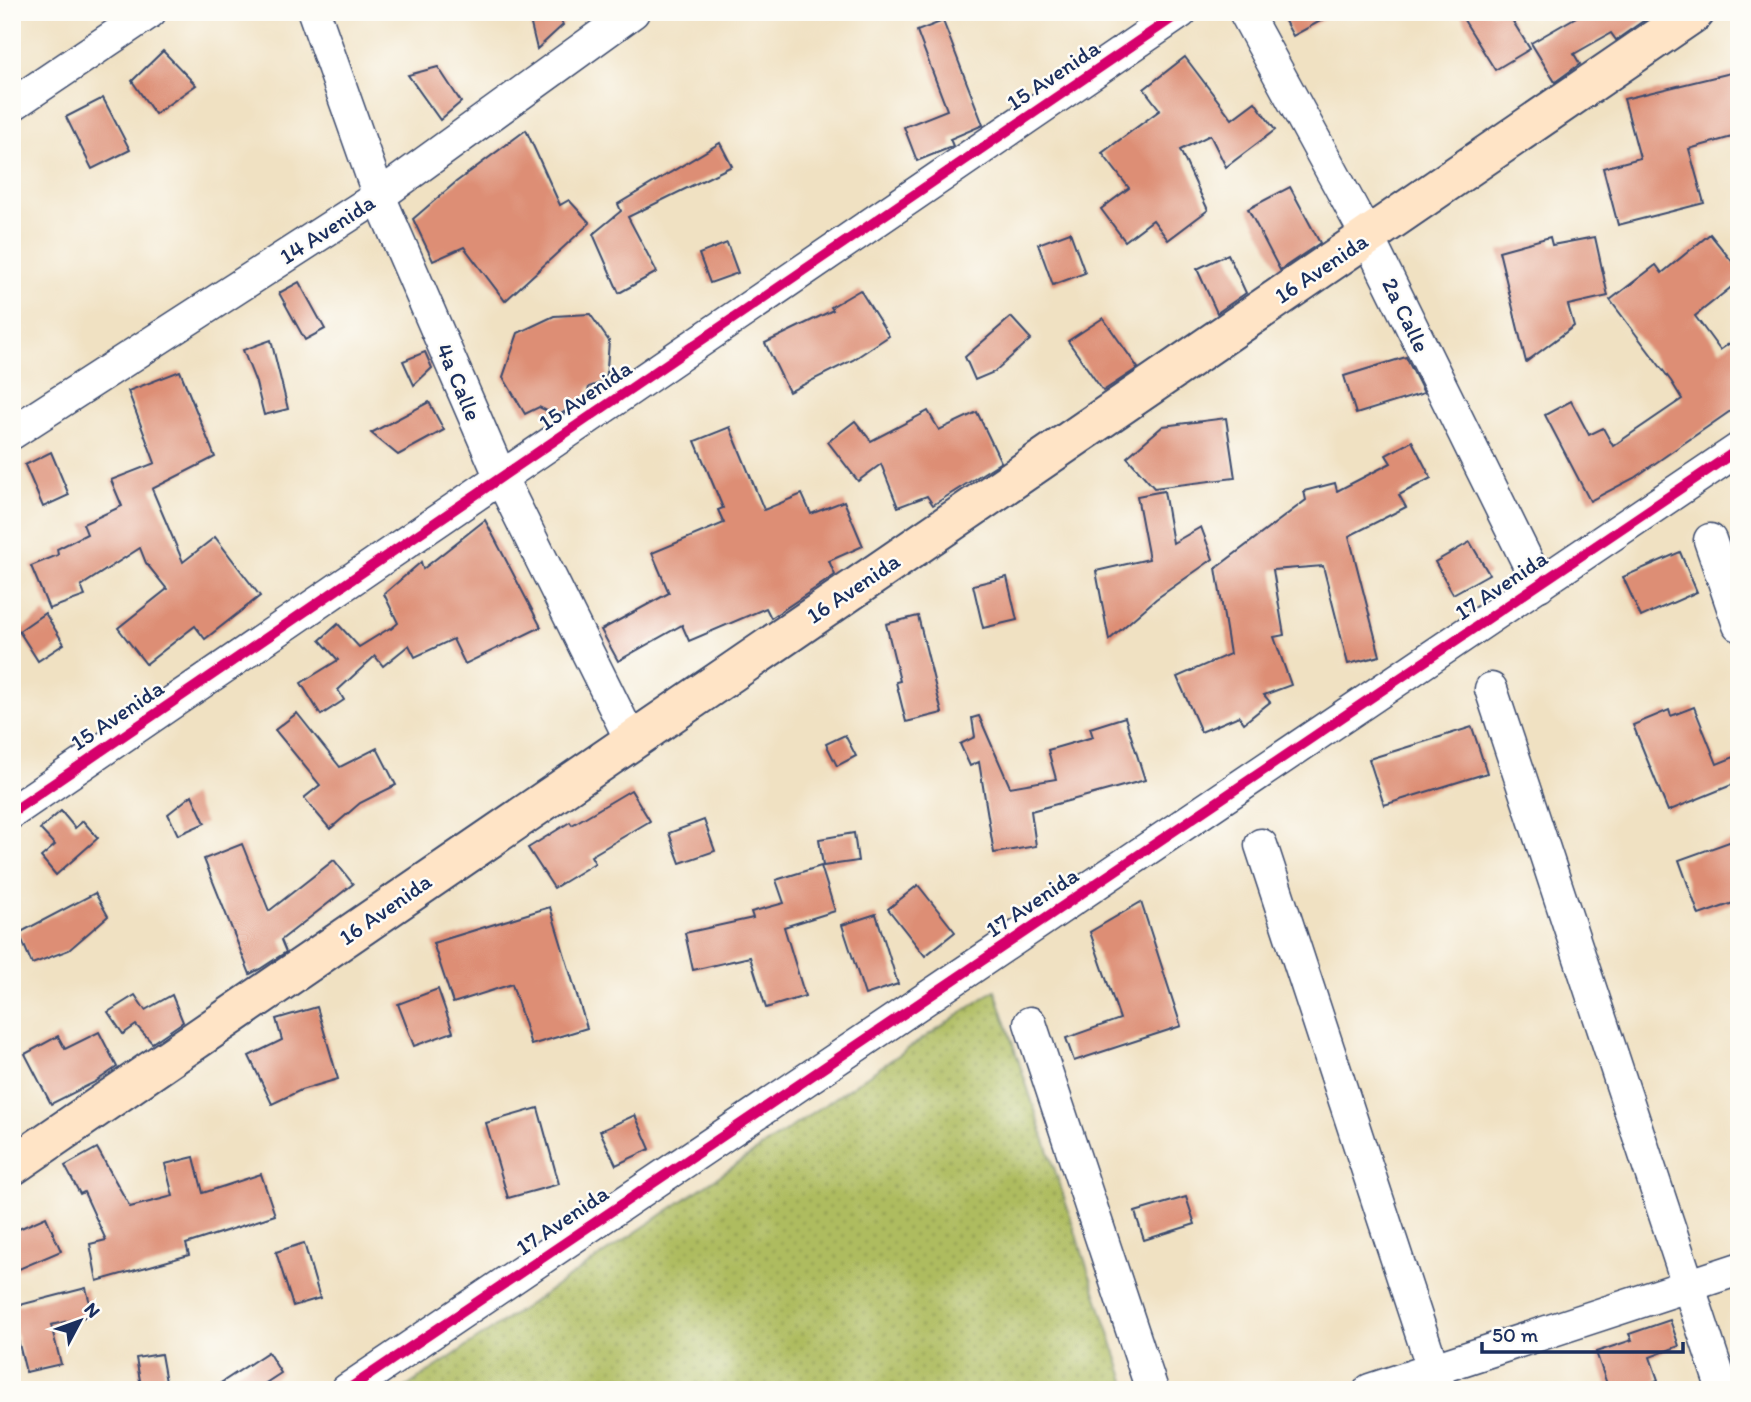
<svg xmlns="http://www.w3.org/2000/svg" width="1751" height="1402" font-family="Itim,sans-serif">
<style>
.grass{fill:url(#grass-dots);stroke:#64765e;stroke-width:2}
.building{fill:#dd8e74}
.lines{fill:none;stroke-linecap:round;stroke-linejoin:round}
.minor-casing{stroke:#3b4a6d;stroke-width:35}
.secondary-casing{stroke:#3b4a6d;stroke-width:42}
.minor{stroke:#fff;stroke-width:32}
.secondary{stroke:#ffe4c6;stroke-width:38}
.cycleway-casing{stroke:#fdfcf7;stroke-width:15}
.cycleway{stroke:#d6006c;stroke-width:10}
.labels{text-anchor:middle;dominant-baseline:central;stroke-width:5;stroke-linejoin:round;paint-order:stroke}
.street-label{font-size:23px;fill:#1b2f5e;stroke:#fdfcf7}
</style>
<defs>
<pattern id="grass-dots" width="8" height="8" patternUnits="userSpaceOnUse" patternTransform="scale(1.75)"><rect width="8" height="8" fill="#aebc5e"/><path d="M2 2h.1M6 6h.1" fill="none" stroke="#8d9951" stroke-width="1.8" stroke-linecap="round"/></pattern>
</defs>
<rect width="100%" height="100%" fill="#fdfcf7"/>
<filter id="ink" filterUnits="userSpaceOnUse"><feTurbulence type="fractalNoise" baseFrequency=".0143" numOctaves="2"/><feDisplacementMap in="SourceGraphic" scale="14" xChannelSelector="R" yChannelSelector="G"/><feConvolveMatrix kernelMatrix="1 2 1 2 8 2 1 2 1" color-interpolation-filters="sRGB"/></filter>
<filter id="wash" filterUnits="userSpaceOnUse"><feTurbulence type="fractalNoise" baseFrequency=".00686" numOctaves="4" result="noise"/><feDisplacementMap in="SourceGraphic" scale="28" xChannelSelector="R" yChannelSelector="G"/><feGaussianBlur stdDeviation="1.57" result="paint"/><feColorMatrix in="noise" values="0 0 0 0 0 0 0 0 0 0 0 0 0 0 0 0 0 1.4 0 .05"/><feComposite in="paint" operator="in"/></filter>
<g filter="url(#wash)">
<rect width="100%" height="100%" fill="#f0e1c2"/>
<path class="grass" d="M995,990L1128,1390H402Z"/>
<g id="blocks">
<g class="building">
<path d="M528,12H557L563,25L537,49Z"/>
<path d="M1280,12H1337L1293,36Z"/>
<path d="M1459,12H1507L1530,49L1495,70Z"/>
<path d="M1585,12H1656L1616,40L1611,33L1574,54L1580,64L1555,82L1531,43Z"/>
<path d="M943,21L983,125L950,139L953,146L949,148L917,161L904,127L947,110L917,31Z"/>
<path d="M163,51L196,85L155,114L132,81Z"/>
<path d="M1185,57L1232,119L1255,102L1275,130L1226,167L1210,135L1180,150L1208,210L1168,240L1153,220L1125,241L1101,209L1129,188L1102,153L1160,110L1144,89Z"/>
<path d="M438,67L461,102L440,120L408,75Z"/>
<path d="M1739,71V135L1689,149L1704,203L1618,225L1603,168L1640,158L1624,99Z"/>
<path d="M103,98L130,150L92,169L66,117Z"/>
<path d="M526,130L560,205L569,200L590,223L505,301L464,247L433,261L413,219L456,182Z"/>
<path d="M720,143L732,166L628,217L657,272L619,293L593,234L621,211L618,204Z"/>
<path d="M1290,187L1320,243L1280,270L1248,209Z"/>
<path d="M1070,232L1085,273L1053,285L1038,244Z"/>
<path d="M1710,234L1739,270V281L1695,316L1720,350L1739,337V405L1634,478L1590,501L1545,415L1571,401L1589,435L1603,428L1613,446L1682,399L1671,381L1610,300L1656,265L1662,273Z"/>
<path d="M1550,237L1552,245L1595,237L1608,296L1568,305L1574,326L1526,362L1499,251Z"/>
<path d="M727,243L738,273L710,283L699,254Z"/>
<path d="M1228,254L1246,293L1217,313L1197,269Z"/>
<path d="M299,282L325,329L305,340L279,293Z"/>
<path d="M860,290L889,336L853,360L789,392L765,343L833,310L831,307Z"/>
<path d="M590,314L609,341L606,381L589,387L587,396L558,416L539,407L525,414L503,377L518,333L554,316Z"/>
<path d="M1011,317L1031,339L994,372L975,380L965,357Z"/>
<path d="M1103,318L1138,368L1103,391L1068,341Z"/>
<path d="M271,340L288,409L264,415L256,383L243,350Z"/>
<path d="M425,352L432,368L414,385L403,361Z"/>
<path d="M1406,357L1424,393L1356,414L1344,376Z"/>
<path d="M180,371L215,457L152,489L183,562L215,537L260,596L205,639L195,626L146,664L118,628L167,589L146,563L140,548L81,586L85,596L49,609L31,566L58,555L57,549L87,534L83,524L122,506L111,480L155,463L128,391Z"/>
<path d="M429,402L444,430L398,455L371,433Z"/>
<path d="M928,411L939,430L977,412L1001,462L933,505L927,496L898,507L881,464L858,481L828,442L855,421L871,441Z"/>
<path d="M1226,418L1235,478L1154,488L1127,457L1163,426Z"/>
<path d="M730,427L764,510L802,494L811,514L844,501L863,546L829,561L835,575L771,618L766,608L689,641L682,625L618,661L601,630L669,593L652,553L724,523L718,510L723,508L695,441Z"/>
<path d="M1412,441L1431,478L1399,495L1406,507L1349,536L1380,656L1348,664L1323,566L1273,570L1284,635L1274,637L1291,685L1264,695L1270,702L1244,723L1239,716L1201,732L1177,677L1230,654L1216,568L1306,500L1304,491L1335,483L1337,491L1391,463L1386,455Z"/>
<path d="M51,452L69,495L43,507L25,465Z"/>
<path d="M1164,491L1173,543L1201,527L1213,559L1156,599L1109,640L1096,571L1149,559L1137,496Z"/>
<path d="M485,520L541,627L465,664L453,639L415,657L409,645L383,666L375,656L338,690L344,700L321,715L301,683L338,660L320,640L338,624L359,647L390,628L391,629L398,623L384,594L421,562L423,569Z"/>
<path d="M1470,542L1489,574L1453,594L1435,562Z"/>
<path d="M1680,552L1697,592L1641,617L1623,577Z"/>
<path d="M1007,577L1017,620L983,628L973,585Z"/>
<path d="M45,613L64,644L38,661L19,631Z"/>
<path d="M918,616L942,713L906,722L896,682L900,681L886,624Z"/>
<path d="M1694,707L1717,764L1739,755V782L1668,811L1633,725L1669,710L1671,716Z"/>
<path d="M297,713L340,767L377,748L396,785L360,803L330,829L304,798L320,785L275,730Z"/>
<path d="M979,716L1010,787L1056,779L1048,750L1093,737L1090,728L1125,717L1145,780L1031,811L1036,846L994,853L979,762L970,766L960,744L975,737L972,718Z"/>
<path d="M1472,727L1487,773L1384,805L1369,759Z"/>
<path d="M845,735L856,756L837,766L826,744Z"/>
<path d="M631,790L650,821L591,856L595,863L554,888L528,848L570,822L572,825Z"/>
<path d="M192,795L205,823L178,835L168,814Z"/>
<path d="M61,811L75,828L83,821L98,838L56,875L41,857L55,845L40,829Z"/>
<path d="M704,820L715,851L680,863L669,833Z"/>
<path d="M854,833L858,861L823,866L819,839Z"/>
<path d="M1732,841L1739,859V901L1699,915L1679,860Z"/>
<path d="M242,844L269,911L334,860L353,884L281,940L286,952L260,969L250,974L204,859Z"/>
<path d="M821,866L835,911L784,927L805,996L766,1008L750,957L693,970L685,933L753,918L751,912L784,903L776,880Z"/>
<path d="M918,885L955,932L925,956L888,909Z"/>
<path d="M95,893L108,916L69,950L32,964L19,933Z"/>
<path d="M1141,902L1181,1026L1074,1061L1066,1038L1120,1019L1090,932Z"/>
<path d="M550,907L587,1028L531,1045L512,984L453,1003L433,943Z"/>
<path d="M876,914L898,984L865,995L842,925Z"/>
<path d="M438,989L453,1032L414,1046L398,1004Z"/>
<path d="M135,995L145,1010L172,995L183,1022L152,1043L136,1025L123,1034L108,1012Z"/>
<path d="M317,1007L338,1079L301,1090L272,1104L249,1056L282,1040L276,1019Z"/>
<path d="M99,1032L117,1067L95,1082L51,1104L25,1054L58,1036L65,1049Z"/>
<path d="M538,1108L559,1184L508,1198L486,1123Z"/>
<path d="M635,1115L650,1149L616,1165L600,1131Z"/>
<path d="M97,1148L130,1207L173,1196L165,1164L194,1157L203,1193L261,1174L275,1215L186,1244L189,1255L97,1281L90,1244L106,1240L84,1192L80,1194L65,1166Z"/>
<path d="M1186,1197L1195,1224L1144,1240L1135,1212Z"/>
<path d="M46,1217L61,1251L12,1272V1232Z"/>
<path d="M304,1243L320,1298L293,1306L276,1252Z"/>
<path d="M86,1288L93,1315L51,1325L61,1364L26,1372L12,1316V1307Z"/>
<path d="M1670,1320L1679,1346L1650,1357L1658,1380L1630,1390H1609L1596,1352L1632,1340L1629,1334Z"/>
<path d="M268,1352L281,1373L255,1390H210Z"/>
<path d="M161,1354L166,1382L141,1386L136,1358Z"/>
</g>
</g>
</g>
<g filter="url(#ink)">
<use href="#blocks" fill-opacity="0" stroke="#3b4a6d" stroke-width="2"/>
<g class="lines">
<g class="minor-casing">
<g id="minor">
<path d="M314,12L379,196L501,478L631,740"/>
<path d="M1245,12L1367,236L1539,585"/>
<path d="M12,105L150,12"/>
<path d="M12,433L379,196L633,12"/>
<path d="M1710,540L1739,625"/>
<path d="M1491,689L1723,1390"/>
<path d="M12,812L1181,12"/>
<path d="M1261,845L1440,1390"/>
<path d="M1030,1023L1152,1390"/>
<path d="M347,1390L1739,449"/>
<path d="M1370,1390L1739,1269"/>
</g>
</g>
<g class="secondary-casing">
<path id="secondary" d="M12,1166L1695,12"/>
</g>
<use href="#minor" class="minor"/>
<use href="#secondary" class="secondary"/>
<g class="cycleway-casing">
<g id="cycleway">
<path d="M12,812L1181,12"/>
<path d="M347,1390L1739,449"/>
</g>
</g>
<use href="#cycleway" class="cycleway"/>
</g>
</g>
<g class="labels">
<g class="street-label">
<text transform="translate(1053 75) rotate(-34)">15 Avenida</text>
<text transform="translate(327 229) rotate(-33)">14 Avenida</text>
<text transform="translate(1321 268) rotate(-34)">16 Avenida</text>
<text transform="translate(1406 315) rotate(64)">2a Calle</text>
<text transform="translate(459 382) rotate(67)">4a Calle</text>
<text transform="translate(585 395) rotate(-34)">15 Avenida</text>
<text transform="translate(1501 585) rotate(-34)">17 Avenida</text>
<text transform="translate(853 588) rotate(-34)">16 Avenida</text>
<text transform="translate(117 715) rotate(-34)">15 Avenida</text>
<text transform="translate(1032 902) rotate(-34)">17 Avenida</text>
<text transform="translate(385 909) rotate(-35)">16 Avenida</text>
<text transform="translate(562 1220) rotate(-34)">17 Avenida</text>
</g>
</g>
<rect width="1751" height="1402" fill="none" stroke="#fdfcf7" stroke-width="42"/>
<g transform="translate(80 1321) rotate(49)" stroke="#fdfcf7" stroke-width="5" paint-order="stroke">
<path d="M0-5L12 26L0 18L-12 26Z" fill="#1b2f5e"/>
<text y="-10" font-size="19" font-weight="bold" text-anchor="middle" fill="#1b2f5e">N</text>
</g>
<path d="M1482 1342v10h201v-10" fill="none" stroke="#1b2f5e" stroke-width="3.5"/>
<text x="1492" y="1342" font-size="21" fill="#1b2f5e" stroke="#fdfcf7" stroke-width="5" paint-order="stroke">50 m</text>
</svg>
